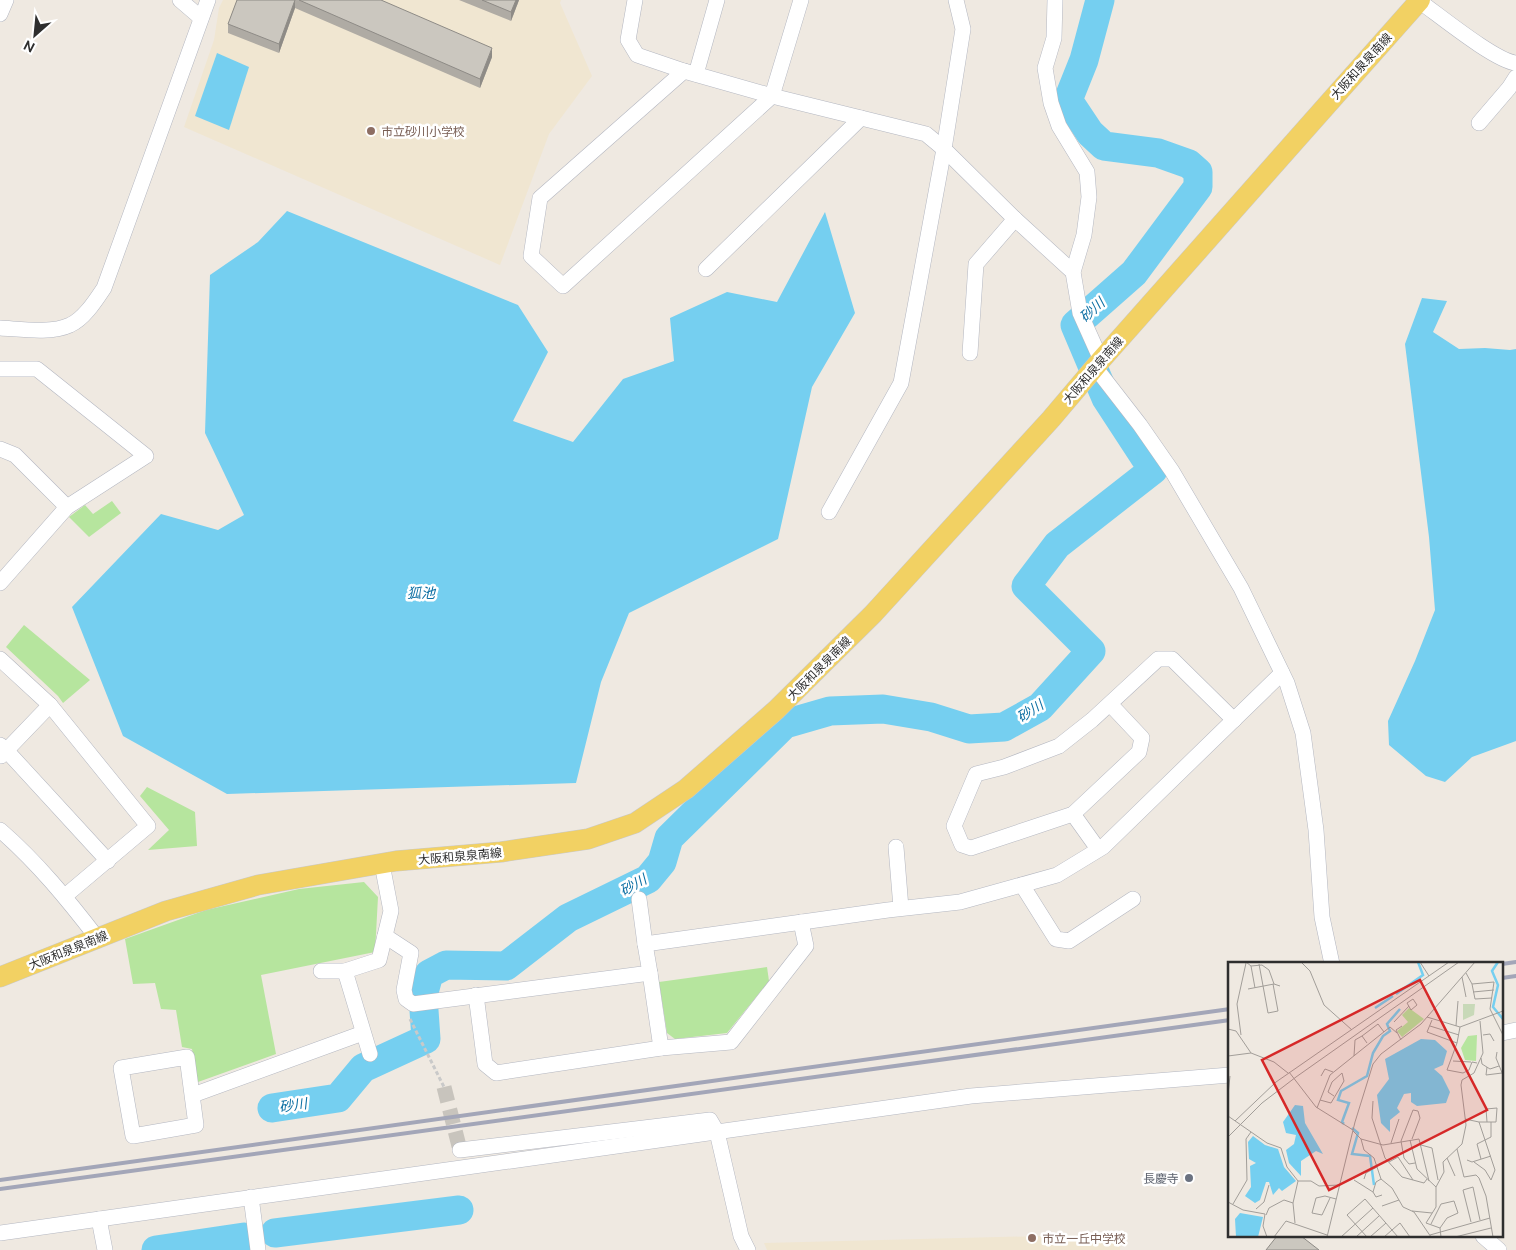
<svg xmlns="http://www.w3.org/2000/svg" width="1516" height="1250" font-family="Ubuntu,'Noto Sans JP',sans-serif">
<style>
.education{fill:#f0e6d1}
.green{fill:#b6e59e}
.water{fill:#75cff0}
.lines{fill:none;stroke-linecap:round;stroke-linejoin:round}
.river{stroke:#75cff0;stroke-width:29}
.minor-tunnel{stroke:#c8c4bd;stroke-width:15;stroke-dasharray:15 8;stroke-linecap:butt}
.minor-casing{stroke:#b4b7c1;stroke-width:16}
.major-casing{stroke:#c9c9c9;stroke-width:21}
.path{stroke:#c9c9c9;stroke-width:3;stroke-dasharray:4 2.5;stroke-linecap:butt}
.minor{stroke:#fff;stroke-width:15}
.major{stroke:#f2d163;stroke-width:20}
.rail{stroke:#a3a6b8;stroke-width:4}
.wall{fill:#afaba4}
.shaded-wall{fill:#8e8b86}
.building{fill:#cbc7bf;stroke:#8e8b86}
.education-dot{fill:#8d6e63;stroke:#fff;stroke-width:2}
.worship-dot{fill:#6b7280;stroke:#fff;stroke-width:2}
.labels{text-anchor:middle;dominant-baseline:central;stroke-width:5;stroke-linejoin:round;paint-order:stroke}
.street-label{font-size:12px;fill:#2e2e2e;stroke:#fff}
.education-label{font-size:12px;fill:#785e54;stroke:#fff;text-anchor:start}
.worship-label{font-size:12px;fill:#5b616d;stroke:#fff;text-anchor:end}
.water-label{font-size:14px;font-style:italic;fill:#0d6fa3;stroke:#fff}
.inset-river{fill:none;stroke:#75cff0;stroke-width:2.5}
.inset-road{fill:none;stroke:#a29e99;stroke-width:1}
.view{fill:#d62828;fill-opacity:0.15;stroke:#d62828;stroke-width:2.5}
.inset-edge{fill:none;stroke:#2e2e2e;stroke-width:2.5}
</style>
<rect width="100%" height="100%" fill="#efe9e1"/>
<g class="education">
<path d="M223,0H561L560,3L592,76L549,134L500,265L184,127L214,40L219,8Z"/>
<path d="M1121,1234L1120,1250H767L764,1243Z"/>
</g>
<g class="green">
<path d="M112,501L121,513L89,537L69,517L85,505L93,514Z"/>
<path d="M24,625L90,680L63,703L58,696L6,647Z"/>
<path d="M147,787L195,812L197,846L148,850L169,830L140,796Z"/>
<path d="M364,882L378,897L375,952L261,975L276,1054L198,1082L192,1049L182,1047L176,1010L161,1009L155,983L133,984L125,939L206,910L299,889Z"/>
<path d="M767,967L769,981L727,1033L675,1039L667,1033L659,982Z"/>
</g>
<g class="water">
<path d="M217,53L249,67L229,130L195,116Z"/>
<path d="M287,211L518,305L548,352L513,421L573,442L623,379L674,361L670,318L727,292L777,302L825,212L855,313L812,387L778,539L629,613L601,682L576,783L227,794L123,736L72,607L161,514L218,530L244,515L205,433L210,275L258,242Z"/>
<path d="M1422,298L1447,301L1433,332L1459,349L1485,348L1510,350L1516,349V741L1472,757L1445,782L1426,776L1389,745L1388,721L1415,661L1435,610L1429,537L1405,344Z"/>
</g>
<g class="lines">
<g class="river">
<path d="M272,1108L338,1098L363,1068L426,1039L423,996L429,974L446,965L506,966L568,918L648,879L662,862L669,838L785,724L830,711L883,709L931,717L969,729L1004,727L1040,707L1091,651L1026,586L1057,545L1153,470L1106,398L1075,325L1134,273L1198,187V172L1189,164L1158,153L1104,146L1090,133L1068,100L1084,60L1100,0"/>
<path d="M275,1233L459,1210"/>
<path d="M156,1250L244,1237"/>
</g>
<path class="minor-tunnel" d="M444,1087L460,1150"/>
<g class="minor-casing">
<g id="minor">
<path d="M180,0L201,18"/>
<path d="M635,0L628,40L637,55L684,71L772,96L926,134L944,149L1015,219L1073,272"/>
<path d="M1055,0L1054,38L1045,68L1051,103L1059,126L1087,172L1089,197L1084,235L1073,272L1080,313L1101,360"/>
<path d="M1419,1C1439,15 1495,61 1516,63"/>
<path d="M0,14L6,0"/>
<path d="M684,71L540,198L531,256L563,286L772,96L801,0"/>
<path d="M696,74L717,0"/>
<path d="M1479,123L1509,88L1516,77"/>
<path d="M706,269L861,118"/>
<path d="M0,328C20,329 51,334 70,325C84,319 96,300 104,288L208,0"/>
<path d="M970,353L976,264L1015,219"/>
<path d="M1095,367L1140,425L1172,471L1241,588L1287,683L1303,733L1316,830L1322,917L1332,964"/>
<path d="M0,369H37L146,456L67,507L0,583"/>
<path d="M0,449L15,455L67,507"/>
<path d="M829,512L901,383L944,149L963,29L956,0"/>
<path d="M0,659L50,705L148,826L65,896"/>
<path d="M1110,704L1142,738L1139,752L1073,814L971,848L962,845L954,826L976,774L1004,767L1059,746L1092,720L1158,659H1172L1234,720"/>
<path d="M0,745L6,750L108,861"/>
<path d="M1,756L50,705"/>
<path d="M1073,814L1098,849"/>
<path d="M0,830C37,862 68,900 98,939"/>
<path d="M896,847L901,908"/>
<path d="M1022,885L1056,939L1069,941L1133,899"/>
<path d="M639,899L645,944"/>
<path d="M385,936L411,953L404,990L406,999L413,1004L650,973L645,944L888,910L960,902L1057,875L1103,847L1282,673"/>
<path d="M321,971H345L379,960L391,911L382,864"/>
<path d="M345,971L370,1054"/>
<path d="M650,973L661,1048L731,1042L806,946L801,922"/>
<path d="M476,995L485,1064L496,1073L661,1048"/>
<path d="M1502,1033L1516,1030"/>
<path d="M187,1057L196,1125L133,1136L121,1068Z"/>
<path d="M193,1095L363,1033"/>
<path d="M460,1150L710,1120L717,1132L741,1236L748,1250"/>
<path d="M251,1197L258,1250"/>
<path d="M99,1219L105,1250"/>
<path d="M0,1233L971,1096L1230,1075"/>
<path d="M1483,1236L1499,1250"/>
</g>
</g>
<g class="major-casing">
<path id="major" d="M0,977L166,911L258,885L396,861L501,852L588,839L635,823L686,789L776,710L873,614L1051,419L1101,360L1420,0"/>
</g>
<path class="path" d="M410,1019L444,1087"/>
<use href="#minor" class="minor"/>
<use href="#major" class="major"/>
<g class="rail">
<path d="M1502,964L1516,962"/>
<path d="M1502,978L1516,976"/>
<path d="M0,1180L1230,1009"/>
<path d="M0,1189L1230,1020"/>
</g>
</g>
<g class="wall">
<path d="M237,0H381L492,57L480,88L295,8L279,53L228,33V24Z"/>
<path d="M459,0H519L511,21Z"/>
</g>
<g class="shaded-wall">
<path d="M295,0V8L279,53V44Z"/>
<path d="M516,0H519L511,21V12Z"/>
<path d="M492,48V57L480,88V79Z"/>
</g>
<g class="building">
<path d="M237,0H295L279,44L228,24Z"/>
<path d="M299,0H381L492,48L480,79Z"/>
<path d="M482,0H516L511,12Z"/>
<path d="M1277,1236H1301L1319,1250H1266Z"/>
</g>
<g class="education-dot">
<circle cx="371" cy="131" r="5"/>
<circle cx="1032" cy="1238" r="5"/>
</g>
<circle class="worship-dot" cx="1189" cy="1178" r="5"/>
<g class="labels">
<g class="street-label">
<text transform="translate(1361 66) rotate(-48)">大阪和泉泉南線</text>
<text transform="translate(1093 370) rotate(-49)">大阪和泉泉南線</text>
<text transform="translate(819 668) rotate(-45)">大阪和泉泉南線</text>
<text transform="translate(460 856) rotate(-5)">大阪和泉泉南線</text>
<text transform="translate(68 950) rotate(-22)">大阪和泉泉南線</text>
</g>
<g class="education-label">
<text x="381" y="131">市立砂川小学校</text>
<text x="1042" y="1238">市立一丘中学校</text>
</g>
<g class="worship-label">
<text x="1179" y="1178">長慶寺</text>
</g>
<g class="water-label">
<text transform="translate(1092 310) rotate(-42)">砂川</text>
<text x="421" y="593">狐池</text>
<text transform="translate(1030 711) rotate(-33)">砂川</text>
<text transform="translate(633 885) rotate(-29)">砂川</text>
<text transform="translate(293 1105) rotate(-8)">砂川</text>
</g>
</g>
<g transform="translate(1228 962)">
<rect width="275" height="275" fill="#efe9e1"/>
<path d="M181,46L196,57L174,75L169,69L180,60L174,53ZM249,73L248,99L237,98L233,86L240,74Z" fill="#b6e59e"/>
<path d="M235,42H247L246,53L235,58Z" fill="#c8d9b8"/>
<path d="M193,77L207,78L219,89L215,103L206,107L214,114L222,130L218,141L189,144L183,140V131L176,132L169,146L172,150L162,158V170L153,161L149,133L161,117L157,97ZM67,143L75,144L77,161L95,192L88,189L73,199V214L61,201L58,188L66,182L68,173L58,171L55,160ZM25,174L37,183L50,187L56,205L68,219L54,229L51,226L45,233L41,220H38L32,238L27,241L17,234L23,225L22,204L28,201L21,197L20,180ZM12,251L35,255L30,275H8L7,257Z" fill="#75cff0"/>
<path class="inset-river" d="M270,0L264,9L270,23L265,45L275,57M168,32L195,13L190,0M147,46L165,34M116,162L114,160L121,141L110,138L113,129L139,114L145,91L155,74L162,69L159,62L172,47M124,166L130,171L124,192L142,194L146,223"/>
<path class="inset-road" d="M18,0L23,4L34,3L41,8L46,22M73,0L82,9L96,43L124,68M192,0L201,14M31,2L40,51L50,49L45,22M23,4L27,26M238,11L244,22L266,20L262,47L275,73M234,15L238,35M244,22L247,37L264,36M20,27L46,22L52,24M245,30L266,28M185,37L189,43L183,48L179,41ZM199,55L232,65L275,49M204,58L199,70L229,81L232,65M166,60L181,44M202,64L231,73M228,64L230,39M0,67L8,69L23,91L46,100L60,111M13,73L9,42L18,1M255,73L262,72L266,79M134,74L150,62L156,70M173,78L168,68L174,64M229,81L219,108L235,111L241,108L244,100L249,101M269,90L268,96L275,113M0,94L23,91M126,94L127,78L134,74L139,81M253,96L254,102L262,107L271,104M225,99L243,100M259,105L258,113L274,111M61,110L88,145L125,168M93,114L97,107L105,110M0,133L2,114M92,138L103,141L116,119L114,111L104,120L100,130L106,134M145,139L144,156L157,196L174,215L196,221L199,217M89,146L102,113L162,65L169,71M0,154L39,181L53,186L59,205L70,219H83L91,224L111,223M237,157L251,160L267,208L263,218L257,208L246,200M7,159L48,120L221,0M251,160H268L269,146L258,147L259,160M125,169L133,177L136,188L146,196L153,217L164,226L175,245L186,250L203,275M0,175L34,141L68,115L231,0M133,177L155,183L191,177L201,219M184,177L192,156L190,149L185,148L173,179L176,196L181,202L187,201M182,178L189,207L208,225M163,181L171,157M193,183L204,186L210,218M229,187L236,215L248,213L251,216L258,234L265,275M219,196L227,214M253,197L249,182L263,175V160M239,198L244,200L263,194M161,200L170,195L185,218M136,217L138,211L149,205M153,217L148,220L145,230L148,235L154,233M126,218L145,230M102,236L94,253L84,251L88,236L97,234L108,237M0,240L15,248L37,252L35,264L39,275M5,242L19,218L18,177L23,170M154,244L171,238M28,247L36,240L41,223M184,249L204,251M38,253L41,246L56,238L65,241M243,260L235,228L245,225L252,258M67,261L65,241L70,219M203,262L213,242L226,239L230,251L219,256L212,266L213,275M212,266L198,261L208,245V225L216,210L215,200L234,182L238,163L233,123L234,118L246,111L255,91L252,59M202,273L262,256M46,275L58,259L99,273M99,275L127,160L145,102L153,92L193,62L247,0M113,275L145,246M128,275L151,254M139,275L119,253L137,237L170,275M142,275L158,261M156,275L172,261L182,275M227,275L263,266"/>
<path class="view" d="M192,18L259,148L101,228L34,98Z"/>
<rect width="275" height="275" class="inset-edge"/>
</g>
<g transform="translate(35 35) rotate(207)" stroke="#ffffff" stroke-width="4" paint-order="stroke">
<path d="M0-4L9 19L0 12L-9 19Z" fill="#2e2e2e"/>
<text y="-8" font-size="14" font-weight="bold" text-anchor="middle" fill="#2e2e2e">N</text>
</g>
</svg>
